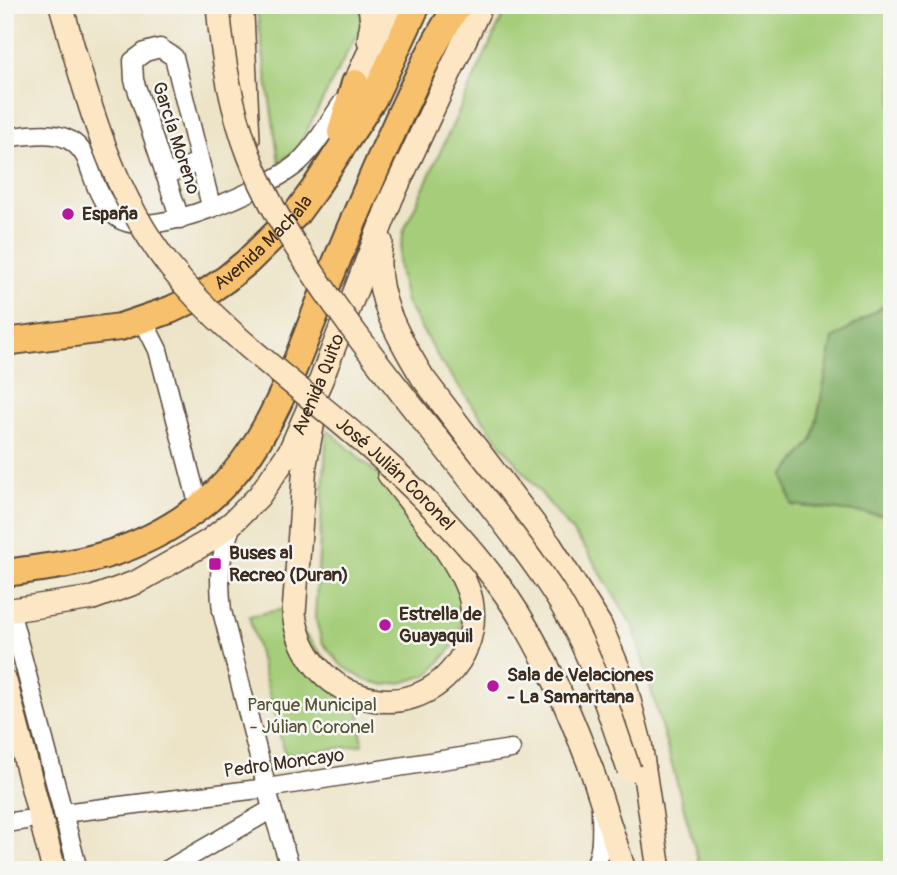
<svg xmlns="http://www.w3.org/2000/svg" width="897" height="875" font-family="Pangolin,sans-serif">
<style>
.green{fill:#a6ce7a;stroke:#707c4c;stroke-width:2}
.forest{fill:#84b16a;stroke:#606e44;stroke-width:2}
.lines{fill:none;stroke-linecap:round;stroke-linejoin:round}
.street-casing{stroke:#564638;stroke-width:21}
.secondary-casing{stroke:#564638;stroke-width:26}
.primary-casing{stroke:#564638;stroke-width:30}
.street{stroke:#fff;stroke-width:18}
.secondary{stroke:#fce6c4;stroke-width:23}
.primary{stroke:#f7c06c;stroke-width:26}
.secondary-bridge-casing{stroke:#564638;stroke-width:26;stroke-linecap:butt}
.secondary-bridge{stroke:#fce6c4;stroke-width:23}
.poi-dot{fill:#b5179e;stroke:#f6f6f2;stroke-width:2.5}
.labels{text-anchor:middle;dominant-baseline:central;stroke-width:5;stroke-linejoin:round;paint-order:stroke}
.street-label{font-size:19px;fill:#3b2a1e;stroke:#f6f6f2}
.poi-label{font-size:19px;font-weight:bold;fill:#3b2a1e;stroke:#f6f6f2;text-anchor:start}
.park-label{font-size:19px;fill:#565335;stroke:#f6f6f2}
</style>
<rect width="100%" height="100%" fill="#f6f6f2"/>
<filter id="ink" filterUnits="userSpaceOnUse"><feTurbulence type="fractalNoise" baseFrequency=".0143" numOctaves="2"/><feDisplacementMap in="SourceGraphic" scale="14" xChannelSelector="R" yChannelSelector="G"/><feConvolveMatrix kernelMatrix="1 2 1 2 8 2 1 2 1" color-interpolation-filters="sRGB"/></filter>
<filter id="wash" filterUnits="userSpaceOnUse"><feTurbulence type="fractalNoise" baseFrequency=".00686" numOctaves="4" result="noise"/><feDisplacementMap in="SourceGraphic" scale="28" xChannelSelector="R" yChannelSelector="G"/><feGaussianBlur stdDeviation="1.57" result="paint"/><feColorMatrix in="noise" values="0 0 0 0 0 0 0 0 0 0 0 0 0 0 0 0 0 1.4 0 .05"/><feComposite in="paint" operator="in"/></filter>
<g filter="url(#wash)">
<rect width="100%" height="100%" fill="#ede4c8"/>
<g class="green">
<path d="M256,5H361V26L358,32L296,151L279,162Z"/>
<path d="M508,5H892V293L888,303L833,339L813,439L784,476L792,505L892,516V870H701L634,628L584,546L500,443L439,359L406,302L398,263L404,230Z"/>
<path d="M327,429L383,479L456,577L462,600V620L457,641L430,674L405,682L385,685L365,680L341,665L322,642L315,617Z"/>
<path d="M284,609L359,700L362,745L285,755L249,616Z"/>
</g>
<path class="forest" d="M892,293V516L792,505L784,476L813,439L833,339L888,303Z"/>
</g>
<g filter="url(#ink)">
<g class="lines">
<g class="street-casing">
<g id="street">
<path d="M5,138C34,134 70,126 86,158C90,168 93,178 97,188C102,199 108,211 118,218C150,242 272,187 299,162C317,145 329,122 343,102"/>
<path d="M165,175L199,162"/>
<path d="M180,219L134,80L133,61L145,52L160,48L174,57L211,206"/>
<path d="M143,320L158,350L199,507"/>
<path d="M233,522C219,558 218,573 222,611L272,809L291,870"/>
<path d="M10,610L78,870"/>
<path d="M63,813L267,788L511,749"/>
<path d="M5,823L26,820"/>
<path d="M167,870L272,809"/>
<path d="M592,870C604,853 601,829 601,809"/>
</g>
</g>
<g class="secondary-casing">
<g id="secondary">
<path d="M245,5L242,15L248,139"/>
<path d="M369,40L372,23L370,5"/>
<path d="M355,83L391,5"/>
<path d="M381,242C371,292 398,337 423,378L550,545L600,625L625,685L640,743L659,870"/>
<path d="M313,421L305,464L294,613C303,697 409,735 459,661C471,643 475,621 471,600C463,562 413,506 389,474"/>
<path id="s1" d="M5,611L93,598L137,582L209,541L233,522L259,496L290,451L321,380L391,199L481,5"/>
<path d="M5,681L54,870"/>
<path d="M592,771L624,870"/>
</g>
</g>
<g class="primary-casing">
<g id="primary">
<path d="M341,132L355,83"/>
<path id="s2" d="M5,342L120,327L170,310L204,294L226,279L247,262L296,214L315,188L373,99L417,5"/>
<path d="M5,573C81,563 134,556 198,508C266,457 291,373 322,297C347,235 373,174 401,113C419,75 435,40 458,5"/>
</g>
</g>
<use href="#street" class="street"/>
<use href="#secondary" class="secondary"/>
<use href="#primary" class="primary"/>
<g class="secondary-bridge-casing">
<g id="secondary-bridge">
<path id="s3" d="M61,5C87,97 110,191 170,267C226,338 303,388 370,448C417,490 470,543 506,595C543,649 569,710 592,771"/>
<path d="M218,5C222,56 231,108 249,155C269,207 299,253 330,298C399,397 481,486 549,585C588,641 607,706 629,770"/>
</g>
</g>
<use href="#secondary-bridge" class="secondary-bridge"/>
</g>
</g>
<g class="poi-dot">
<circle cx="68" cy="214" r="7"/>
<rect x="208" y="557" width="14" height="14" rx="3.5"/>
<circle cx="385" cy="625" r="7"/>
<circle cx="493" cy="686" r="7"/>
</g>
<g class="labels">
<g class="street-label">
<text transform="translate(176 138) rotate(72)">García Moreno</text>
<text stroke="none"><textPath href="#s2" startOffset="285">Avenida Machala</textPath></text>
<text stroke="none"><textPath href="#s1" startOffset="413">Avenida Quito</textPath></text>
<text stroke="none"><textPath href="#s3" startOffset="592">José Julián Coronel</textPath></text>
<text transform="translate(284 763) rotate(-8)">Pedro Moncayo</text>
</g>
<g class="poi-label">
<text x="82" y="214">España</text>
<text x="229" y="553">Buses al<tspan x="229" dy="22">Recreo (Duran)</tspan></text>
<text x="399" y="614">Estrella de<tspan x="399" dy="22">Guayaquil</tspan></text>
<text x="507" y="675">Sala de Velaciones<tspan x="507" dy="22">- La Samaritana</tspan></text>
</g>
<g class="park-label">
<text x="312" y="705">Parque Municipal<tspan x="312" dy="22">- Júlian Coronel</tspan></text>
</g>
</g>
<rect width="897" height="875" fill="none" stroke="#f6f6f2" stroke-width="28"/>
</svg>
